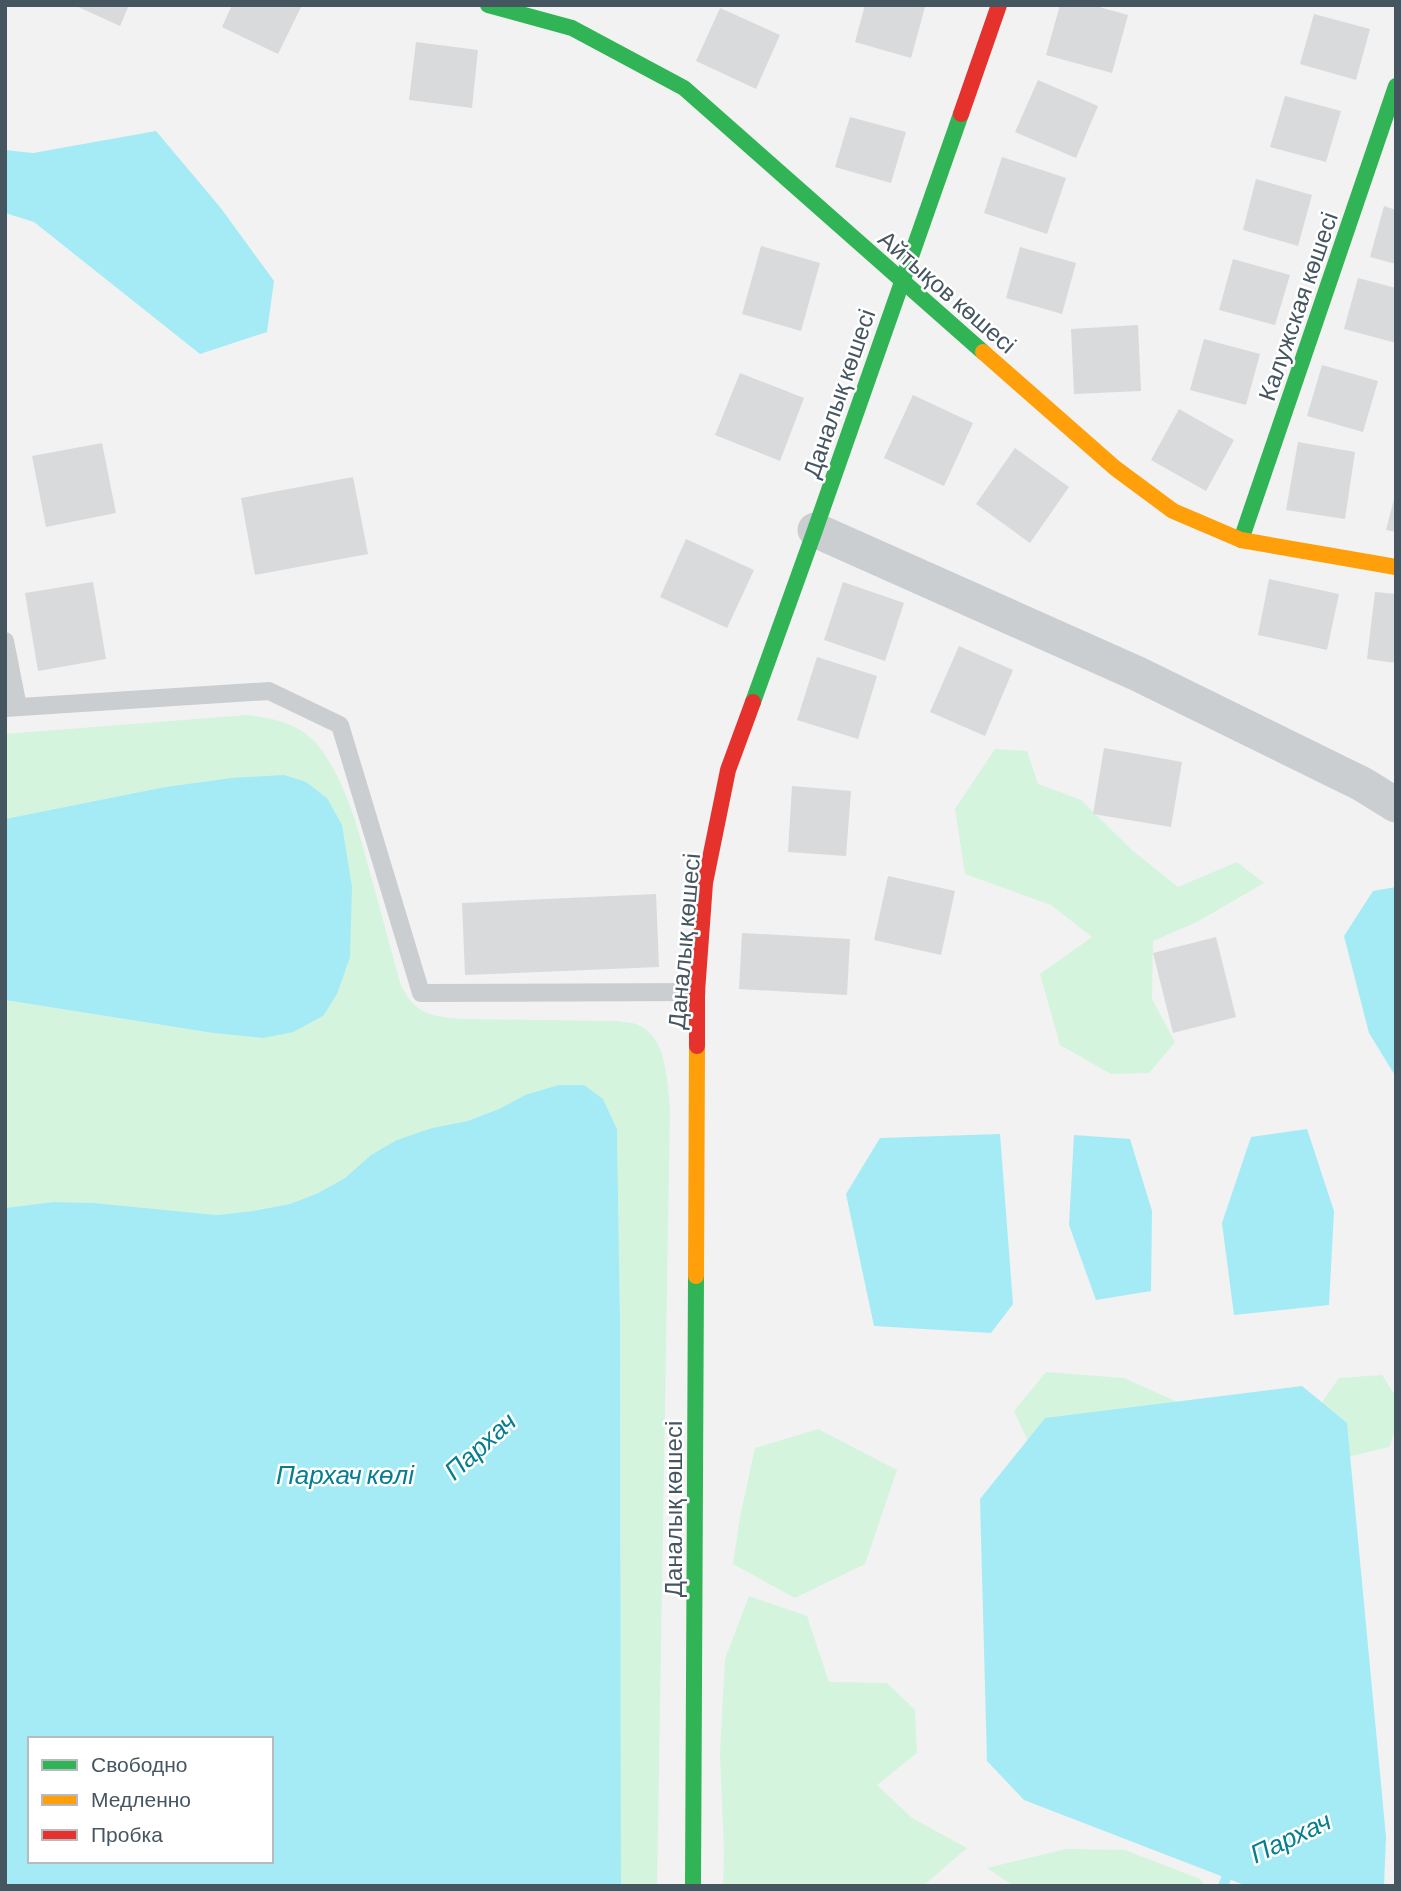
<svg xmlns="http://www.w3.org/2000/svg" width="1401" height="1891" font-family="Barlow,sans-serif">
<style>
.green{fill:#d4f4de}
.water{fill:#a4ebf6;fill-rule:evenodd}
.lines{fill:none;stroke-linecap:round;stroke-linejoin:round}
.stream{stroke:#a4ebf6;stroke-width:10}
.building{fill:#d9dadc}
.lane{stroke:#cbced1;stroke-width:18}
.street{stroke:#cbced1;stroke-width:35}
.fast{stroke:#30b455;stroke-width:16}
.slow{stroke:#ff9f0a;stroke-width:16}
.jam{stroke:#e5322d;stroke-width:16}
.labels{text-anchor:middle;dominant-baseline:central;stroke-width:5;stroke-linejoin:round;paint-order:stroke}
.street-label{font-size:24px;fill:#465661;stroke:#fff}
.water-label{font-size:26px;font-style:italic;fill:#047e90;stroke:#fff}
</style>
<rect width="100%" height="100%" fill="#f2f2f2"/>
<g class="green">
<path d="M247,715C272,718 297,722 315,742C346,778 360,835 372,880C381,914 391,948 400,983C415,1014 428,1016 461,1019L616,1021C623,1022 632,1022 638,1025C667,1037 667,1081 670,1107L657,1886H621L620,1320L617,1129L603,1099L525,1095L499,1109L466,1121L432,1128L371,1155L345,1178L318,1193L290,1204L253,1211L217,1215L94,1203L53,1202L5,1208V1000L213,1033L263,1038L231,778L165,787L5,819V734Z"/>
<path d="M995,749L1027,751L1038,784L1081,800L1133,851L1178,887L1237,862L1264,883L1197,922L1153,941L1152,999L1175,1042L1149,1073L1111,1074L1060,1045L1040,974L1092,937L1051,905L965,874L955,809Z"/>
<path d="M1046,1372L1124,1378L1191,1408L1312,1416L1339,1378L1382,1375L1396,1397V1428L1389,1447L1331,1461L1042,1471L1014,1411Z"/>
<path d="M818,1429L897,1470L865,1564L795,1598L733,1564L740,1517L755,1448Z"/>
<path d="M749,1596L807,1616L829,1682L887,1683L915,1710L917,1753L877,1785L912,1818L967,1848L923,1886H723L724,1854L720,1752L725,1659Z"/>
<path d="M1066,1849L1125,1850L1200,1879L1205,1886H1014L987,1868Z"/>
</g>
<g class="water">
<path d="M156,131L220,207L274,281L267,332L200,354L34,222L5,213V150L33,153Z"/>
<path d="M284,775L306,782L327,798L342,825L352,887L350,957L337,994L323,1016L293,1032L263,1038L213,1033L5,1000V819L165,787L231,778Z"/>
<path d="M1396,887V1077L1369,1033L1344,936L1373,891Z"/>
<path d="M559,1085H584L603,1099L617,1129L620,1320L621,1886H5V1208L53,1202L94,1203L217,1215L253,1211L290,1204L318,1193L345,1178L371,1155L397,1140L432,1128L467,1121L499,1109L525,1095ZM30,1739H271V1861H30Z"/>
<path d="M1307,1129L1334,1211L1329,1305L1234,1315L1222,1223L1251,1137Z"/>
<path d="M1000,1134L1013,1304L991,1333L874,1326L846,1194L880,1138Z"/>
<path d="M1074,1135L1130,1139L1152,1211L1151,1291L1096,1300L1069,1225Z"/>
<path d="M1302,1386L1347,1423L1386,1837L1384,1886H1247L1024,1800L987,1761L980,1499L1045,1418Z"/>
</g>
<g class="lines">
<path class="stream" d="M1223,1886L1231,1866"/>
</g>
<g class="building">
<path d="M74,5H129L120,26Z"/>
<path d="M232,5H302L278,54L222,27Z"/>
<path d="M865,5H919L925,7L911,58L855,42Z"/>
<path d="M1060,5H1092L1128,15L1112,73L1046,55Z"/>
<path d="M720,8L780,35L756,89L696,61Z"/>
<path d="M1314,14L1370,29L1356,80L1300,64Z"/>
<path d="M416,42L478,50L472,108L409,100Z"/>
<path d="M1038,80L1098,106L1076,158L1015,132Z"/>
<path d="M1285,96L1341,111L1326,162L1270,147Z"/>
<path d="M850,117L906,132L891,183L835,167Z"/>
<path d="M1002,157L1066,178L1047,234L984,213Z"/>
<path d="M1256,179L1312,195L1298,246L1243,230Z"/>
<path d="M1384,206L1396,210V264L1370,257Z"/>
<path d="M761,246L820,263L801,331L742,314Z"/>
<path d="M1020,247L1076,263L1062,314L1006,298Z"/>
<path d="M1233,259L1290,275L1275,325L1219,310Z"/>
<path d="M1358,278L1396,288V343L1344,329Z"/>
<path d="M1138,325L1141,391L1074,394L1071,329Z"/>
<path d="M1204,339L1260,354L1246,405L1190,390Z"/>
<path d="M1322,365L1378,381L1363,432L1307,416Z"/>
<path d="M740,373L804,398L780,461L715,435Z"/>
<path d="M913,395L973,423L944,486L884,458Z"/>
<path d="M1179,409L1234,440L1206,491L1151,460Z"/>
<path d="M1298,442L1355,452L1345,519L1286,510Z"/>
<path d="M102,443L116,513L46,527L32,456Z"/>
<path d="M1015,448L1069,487L1030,543L976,504Z"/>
<path d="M353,477L368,554L255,575L241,498Z"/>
<path d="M1395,495H1396V532L1386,530Z"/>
<path d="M686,539L754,570L727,628L660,597Z"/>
<path d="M1269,579L1339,594L1327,650L1258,635Z"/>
<path d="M93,582L106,659L38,671L25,593Z"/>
<path d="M843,582L904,603L885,661L824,640Z"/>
<path d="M1375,592L1396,594V663L1367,659Z"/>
<path d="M959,646L1013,670L985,736L930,712Z"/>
<path d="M817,657L877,676L858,739L797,720Z"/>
<path d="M1104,748L1182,762L1171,827L1093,814Z"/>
<path d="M792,786L851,791L846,856L788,852Z"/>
<path d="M888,876L955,891L941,955L874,940Z"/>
<path d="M656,894L659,967L465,975L462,903Z"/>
<path d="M742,933L850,939L847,995L739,989Z"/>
<path d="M1216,937L1236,1017L1173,1033L1153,953Z"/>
</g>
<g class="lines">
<g class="lane">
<path d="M5,641L18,707"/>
<path d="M5,708L269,691L340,725L421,993L697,992"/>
</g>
<path class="street" d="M815,530L1138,674L1362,784L1396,805"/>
<g class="fast">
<path d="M488,5L572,28L684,88L983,352"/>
<path d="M1241,540L1396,86"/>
<path d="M753,702L815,530L961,114"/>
<path d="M693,1886L696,1276"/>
</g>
<g class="slow">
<path d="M983,352L1115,468L1173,511L1241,540L1396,567"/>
<path d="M696,1276L697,1046"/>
</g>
<g class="jam">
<path d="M961,114L999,5"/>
<path d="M697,1046V992L705,883L728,770L753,702"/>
</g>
</g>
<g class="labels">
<g class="street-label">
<text transform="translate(948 291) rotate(41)">Айтықов көшесі</text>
<text transform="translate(1297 306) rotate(-71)">Калужская көшесі</text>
<text transform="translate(838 393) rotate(-71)">Даналық көшесі</text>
<text transform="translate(683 941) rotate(-85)">Даналық көшесі</text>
<text transform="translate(672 1509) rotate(-90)">Даналық көшесі</text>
</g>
<g class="water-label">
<text transform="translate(479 1445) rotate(-42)">Пархач</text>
<text x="345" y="1473">Пархач көлі</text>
<text transform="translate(1290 1836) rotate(-25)">Пархач</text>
</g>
</g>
<rect width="1401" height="1891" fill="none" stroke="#465661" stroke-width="14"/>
<rect x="28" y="1737" width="245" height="126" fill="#ffffff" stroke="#b5bbc0" stroke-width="2"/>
<rect x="42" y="1760" width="35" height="10" fill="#30b455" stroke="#b5bbc0" stroke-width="2"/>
<text x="91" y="1772" font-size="21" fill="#465661">Свободно</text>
<rect x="42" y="1795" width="35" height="10" fill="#ff9f0a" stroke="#b5bbc0" stroke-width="2"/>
<text x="91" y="1807" font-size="21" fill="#465661">Медленно</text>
<rect x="42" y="1830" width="35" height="10" fill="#e5322d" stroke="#b5bbc0" stroke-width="2"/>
<text x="91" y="1842" font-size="21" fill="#465661">Пробка</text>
</svg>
